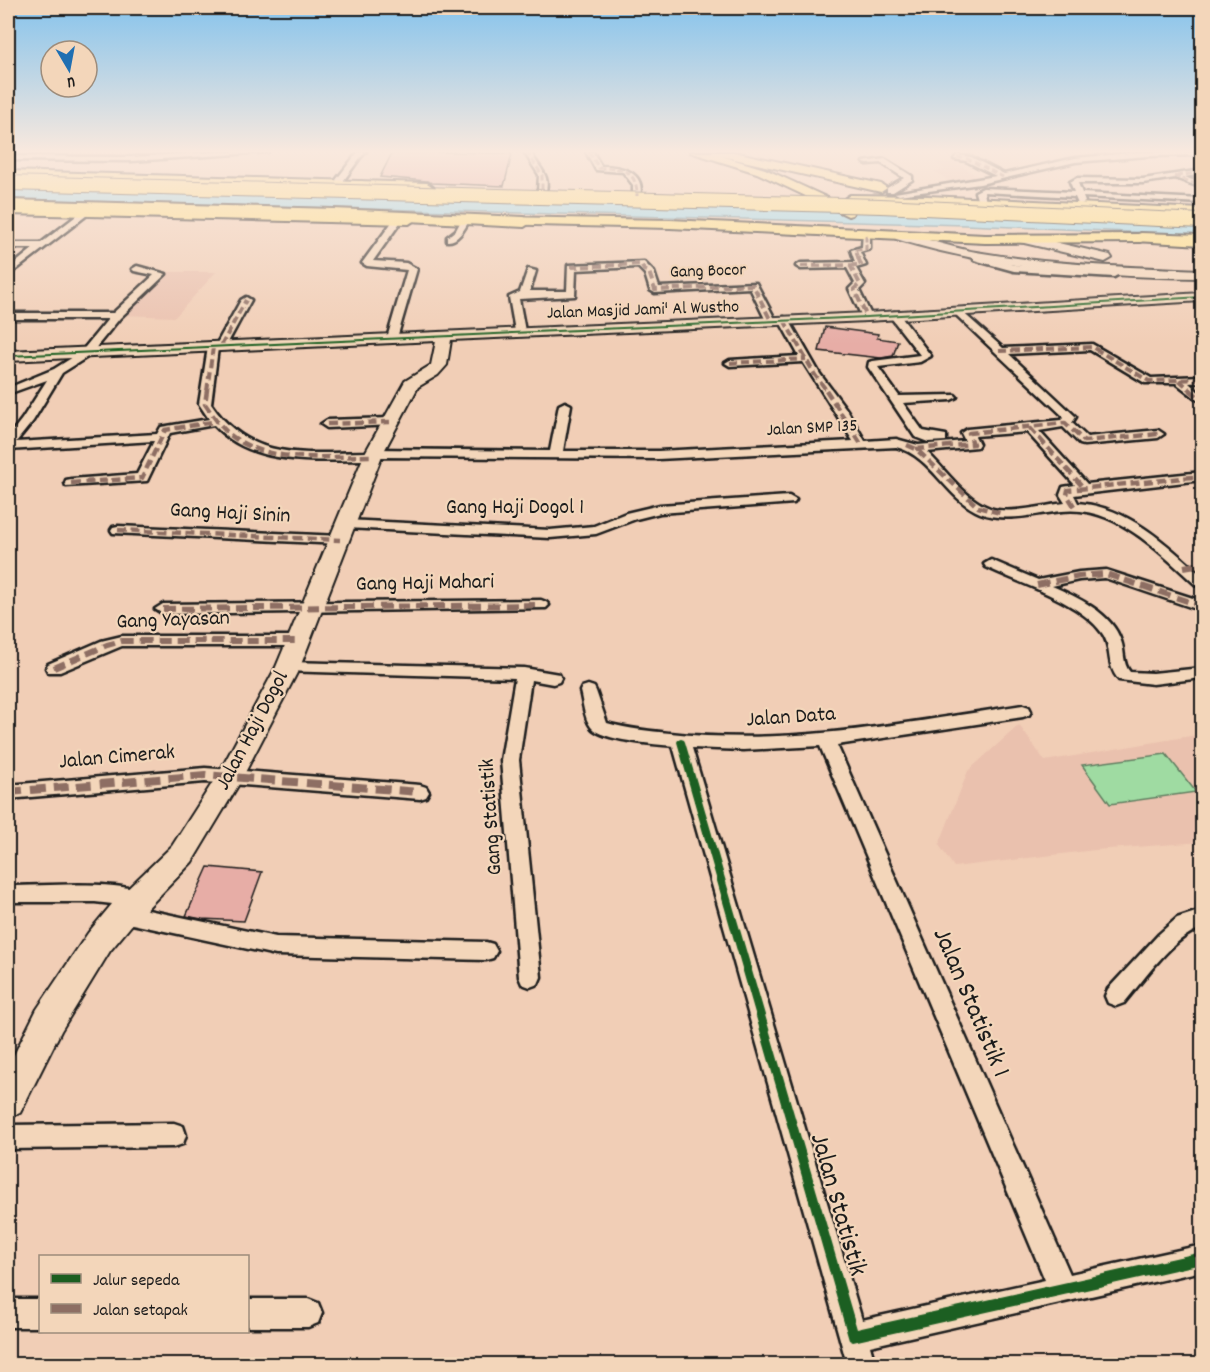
<svg xmlns="http://www.w3.org/2000/svg" width="1210" height="1372" font-family="Dekko,sans-serif">
<style>
.built{fill:#eac1ae}
.green{fill:#9fdba2;stroke:#5e7c5f;stroke-width:1.5}
.water{fill:#91d9f3;stroke:#628d9d;stroke-width:1.5}
.building{fill:#e7ada6;stroke:#1c1c1c;stroke-width:1.5}
.lines{fill:none;stroke-linecap:round;stroke-linejoin:round}
.street-casing{stroke:#1c1c1c;stroke-width:5}
.secondary-casing{stroke:#1c1c1c;stroke-width:4}
.primary-casing{stroke:#1c1c1c;stroke-width:4}
.highway-casing{stroke:#1c1c1c;stroke-width:4}
.street{fill:#f3d6ba;fill-rule:evenodd}
.secondary{fill:#f3d6ba;fill-rule:evenodd}
.primary{fill:#ffdf80;fill-rule:evenodd}
.highway{fill:#ffdf80;fill-rule:evenodd}
.highway-bridge-casing{stroke:#1c1c1c;stroke-width:16;stroke-linecap:butt}
.highway-bridge{stroke:#ffdf80;stroke-width:14}
.quiet-far4{stroke:#8d6e63;stroke-width:3;stroke-dasharray:6 3;stroke-linecap:butt}
.quiet-far3{stroke:#8d6e63;stroke-width:4;stroke-dasharray:8 4;stroke-linecap:butt}
.quiet-far2{stroke:#8d6e63;stroke-width:4.5;stroke-dasharray:9 4.5;stroke-linecap:butt}
.quiet-far1{stroke:#8d6e63;stroke-width:6;stroke-dasharray:12 6;stroke-linecap:butt}
.quiet{stroke:#8d6e63;stroke-width:8;stroke-dasharray:15 8;stroke-linecap:butt}
.cycleway-casing{stroke:#f3d6ba;stroke-width:3}
.cycleway{fill:#1b5e20;fill-rule:evenodd}
.labels{text-anchor:middle;dominant-baseline:central;stroke-width:4.5;stroke-linejoin:round;paint-order:stroke}
.far-street-label{font-size:18px;fill:#1c1c1c;stroke:#f3d6ba}
.street-label{font-size:22px;fill:#1c1c1c;stroke:#f3d6ba}
.near-street-label{font-size:27px;fill:#1c1c1c;stroke:#f3d6ba}
</style>
<rect width="100%" height="100%" fill="#f1ceb6"/>
<filter id="ink" filterUnits="userSpaceOnUse"><feTurbulence type="fractalNoise" baseFrequency=".0167" numOctaves="2"/><feDisplacementMap in="SourceGraphic" scale="12" xChannelSelector="R" yChannelSelector="G"/><feConvolveMatrix kernelMatrix="1 2 1 2 8 2 1 2 1" color-interpolation-filters="sRGB"/></filter>
<g filter="url(#ink)">
<g class="built">
<path d="M955,162L984,180L951,182L934,171L946,170L936,163Z"/>
<path d="M165,272H216L175,317L122,315Z"/>
<path d="M1019,725L1045,761L1202,734V842L1095,850L954,867L939,845L968,771Z"/>
</g>
<path class="green" d="M1166,754L1196,792L1110,804L1082,765Z"/>
<path class="water" d="M8,188L817,210L1202,225V235L965,225L8,199Z"/>
<g class="building">
<path d="M452,152L512,154L504,186L432,183L427,181L380,177L392,153Z"/>
<path d="M825,327L878,334L877,338L898,341L893,356L881,358L819,351Z"/>
<path d="M208,867L262,872L244,921L202,919L186,916Z"/>
</g>
<g class="lines">
<g class="street-casing">
<g id="street">
<path d="M218,152H268L131,161L8,160V156L131,157Z"/>
<path d="M358,152H366L360,158L344,180L345,185H339L336,180Z"/>
<path d="M524,152H531C538,168 552,175 545,194L538,192L539,175Z"/>
<path d="M586,152H593L601,166C622,166 646,172 640,198L633,196V185L623,172L596,170Z"/>
<path d="M1142,152H1202V155L1147,156L1075,162L980,184L899,195L895,193L996,176L966,161L954,159L957,155L971,157L1004,174L1075,158Z"/>
<path d="M885,159L912,176V180L893,192H887V188L904,178L881,163L867,164L863,162Z"/>
<path d="M1202,170V174L1185,177L1202,184V188L1175,178L1143,183H1078L1082,193L1202,199V203L1083,197L1085,202L1081,204H1078L1075,197L984,192L986,203L982,205L978,203L975,192L983,188L1074,192L1070,182L1077,178L1143,179Z"/>
<path d="M84,210L91,212L8,276V269L34,248H8V243H41Z"/>
<path d="M395,218L402,220L373,261L406,263L417,269L397,338L392,341L387,338L407,270L367,266L362,263Z"/>
<path d="M462,219L469,221C464,230 457,242 447,241V237L456,230Z"/>
<path d="M863,232L870,234V249L860,252L866,265L856,268L865,284L859,290L872,317L867,320L862,317L849,289L855,283L847,268L801,269L796,266L801,263L855,262L851,250L862,247Z"/>
<path d="M977,255L1014,265L1114,271L1119,274L1114,277L1014,271L974,260V256Z"/>
<path d="M644,262L654,272L659,287L756,283L776,321L767,323L750,288L655,293L650,290L645,274L638,267L576,270L575,296L519,299L525,331L520,334L515,331L509,297L520,292L528,269L536,271L530,291H567L568,265Z"/>
<path d="M137,266L166,274L120,318L89,356L62,373L33,421L16,442L157,434L161,427L209,419L199,404L208,347L216,345L241,300L246,297L251,300L226,346L218,348L211,404C250,462 304,453 368,452L374,449L550,451L559,405L565,402L571,405L563,451H658L853,441L803,362L730,366L725,363L730,360L799,356L779,320L784,317L789,320L820,374L847,410L865,441L896,439L918,445L965,441L961,433L967,429L1061,420L1064,417L955,314V310L959,309L1003,348L1092,344L1151,378L1202,376V382L1189,383L1202,395V403L1176,383H1145L1090,350L1009,354L1074,415L1076,417L1072,423L1087,437L1158,430L1164,434L1158,438L1084,445L1080,444L1063,427L1039,431L1087,484L1202,472V480L1074,495L1078,503C1128,507 1167,544 1202,576V587L1197,586C1160,553 1116,505 1062,511C1036,514 1005,523 980,513C946,499 932,456 896,447L658,459L379,457L373,460C320,460 253,468 214,425L170,433L147,481L66,486L65,483L66,480L71,479L137,474L154,441L8,450V437L22,419L47,380L8,394V388L54,369L81,352L108,319H8V313H113L154,275L134,271L132,269ZM1027,432L1075,485L1063,487L1060,495L1065,503C1045,505 1009,515 990,508C965,499 946,470 927,452L977,447L979,444L975,436Z"/>
<path d="M894,312L898,313L931,356L920,362L878,367L899,396L955,395L957,397L951,400L903,403L923,431L946,435V441L928,442L915,437L868,367L869,362L873,361L920,355L889,315Z"/>
<path d="M390,418L394,419V425L327,428L321,424L327,420Z"/>
<path d="M789,496L796,500L794,503L660,513L636,519L596,534L550,538L346,528L339,524L346,520L550,530L594,526L626,513L660,505Z"/>
<path d="M118,526L340,536L347,540L340,544L113,533L111,530L113,527Z"/>
<path d="M991,560L1038,580L1079,572L1106,570L1202,601V611L1105,578L1079,580L1052,586C1077,597 1112,613 1121,641C1125,651 1122,663 1130,672L1153,673L1202,668V678L1153,684L1119,680C1105,664 1113,648 1102,633C1079,601 1021,584 986,567L984,564Z"/>
<path d="M541,600L546,602L549,605L546,608L163,614L155,609L163,604Z"/>
<path d="M122,636H298L306,641L298,646H122L60,672H48L46,668L48,664L101,641Z"/>
<path d="M288,662L524,668L559,674L561,678L559,682L553,684L531,680L519,760L541,977L538,984L530,987L522,984L519,977L501,760L515,678L282,671L280,667L282,663Z"/>
<path d="M588,685L594,687L596,691L607,723C627,729 649,731 670,733C788,746 906,723 1023,705L1029,707L1031,711L1029,715L1023,717L837,745L1070,1274L1202,1245V1271L870,1346L875,1364H847L673,746C656,744 601,741 591,727C584,718 583,702 580,691L582,687ZM820,746L1045,1280L862,1320L692,748L743,750Z"/>
<path d="M205,768L420,785L426,787L429,792L426,797L420,799L205,782L8,799V785Z"/>
<path d="M8,886C47,886 109,880 145,892L148,898L145,904L129,906L276,937L486,942L493,944L497,951L493,958L486,960L276,955L123,922L116,919L113,913L116,907L121,905L95,902H8Z"/>
<path d="M1202,910V928C1173,936 1144,980 1124,1003L1116,1006L1108,1003L1105,996L1108,989L1159,934L1177,918Z"/>
<path d="M174,1123L183,1126L186,1135L183,1144L174,1147L8,1149V1125Z"/>
<rect x="8" y="1299" width="32" height="28"/>
<path d="M248,1299H308L318,1303L322,1313L318,1323L308,1327H248Z"/>
</g>
</g>
<g class="secondary-casing">
<g id="secondary">
<path d="M900,232C926,239 950,247 976,252C1051,265 1127,267 1202,270V278C1099,277 995,269 896,239L894,236Z"/>
<path d="M1024,235L1110,255L1112,258L1105,262L1020,242L1018,239Z"/>
<path d="M1202,293V301L867,321L451,340L447,365L438,375L418,387L383,453L300,667L239,784L192,862L134,922L110,951L61,1031L20,1113L8,1118V1067L37,1009L88,933L112,904L172,846L220,771L276,667L365,453L405,381L431,365L436,341L8,361V351L867,313Z"/>
</g>
</g>
<g class="primary-casing">
<g id="primary">
<path d="M690,152H734L881,184L887,188L881,192L721,156L765,169L852,209L854,212L852,215L848,216L757,173Z"/>
<path d="M8,171L427,183L433,187L427,191L8,177Z"/>
<path d="M850,195L928,196L1202,209V217L846,202L844,199Z"/>
<path d="M8,206L409,216L415,220L409,224L8,214Z"/>
<path d="M497,217L670,220L985,235L1141,234L1148,238L1141,242L985,243L670,228L492,224L491,221L492,218Z"/>
</g>
</g>
<g class="highway-casing">
<g id="highway">
<path d="M308,181H362L369,185L362,189L303,188L301,185L303,182Z"/>
<path d="M8,200L333,209L524,217L532,222L524,227L333,217L8,208Z"/>
<path d="M1141,233L1202,235V245L1135,241L1133,238L1135,235Z"/>
</g>
</g>
<use href="#street" class="street"/>
<use href="#secondary" class="secondary"/>
<use href="#primary" class="primary"/>
<use href="#highway" class="highway"/>
<g class="highway-bridge-casing">
<path id="highway-bridge" d="M8,183L881,206L1202,221"/>
</g>
<use href="#highway-bridge" class="highway-bridge"/>
<g class="quiet-far4">
<path d="M527,152L542,175V192"/>
<path d="M589,152L599,168C621,168 637,169 637,196"/>
<path d="M957,157L968,159L1003,177"/>
<path d="M1174,176L1202,186"/>
<path d="M1177,176L1202,172"/>
<path d="M858,258L855,250L866,249V234"/>
</g>
<g class="quiet-far3">
<path d="M850,265L860,284L854,289L867,317"/>
<path d="M801,266L861,265L858,257"/>
<path d="M571,267L641,264L644,270L649,272L655,290L753,285L771,321"/>
<path d="M784,320L815,375L827,391"/>
<path d="M221,346L246,300"/>
<path d="M999,351L1092,347L1149,381L1202,379"/>
<path d="M730,363L806,359"/>
<path d="M1179,380L1192,391"/>
<path d="M207,391L213,347"/>
</g>
<g class="quiet-far2">
<path d="M207,390L205,404C214,417 222,430 236,439C274,464 330,456 373,456"/>
<path d="M826,390L861,444"/>
<path d="M1190,390L1202,400"/>
<path d="M327,424L390,422"/>
<path d="M1030,428L1083,487"/>
<path d="M907,445L916,449L978,507L1000,513"/>
<path d="M916,449L973,444L969,433L1065,423L1084,441L1158,434"/>
<path d="M71,483L142,478L165,430L218,421"/>
<path d="M1074,506L1067,495L1068,490L1202,476"/>
<path d="M118,530L340,540"/>
</g>
<g class="quiet-far1">
<path d="M1184,567L1202,564"/>
<path d="M1037,585L1079,576L1106,574L1202,606"/>
<path d="M163,609L541,605"/>
<path d="M54,668L107,645L122,641H298"/>
</g>
<path class="quiet" d="M8,792L205,775L420,792"/>
<g class="cycleway-casing">
<g id="cycleway">
<path d="M1202,296V298L867,318L8,357V355L867,316Z"/>
<path d="M681,739L684,740L685,742L857,1329L1202,1252V1264L853,1342L849,1340L677,742L678,740Z"/>
</g>
</g>
<use href="#cycleway" class="cycleway"/>
</g>
</g>
<linearGradient id="sky" x2="0" y2="1"><stop stop-color="#85c3ec"/><stop offset="0.44" stop-color="#f9e9de"/><stop offset="1" stop-color="#f9e9de" stop-opacity="0"/></linearGradient>
<rect width="1210" height="344" fill="url(#sky)"/>
<g class="labels">
<g class="far-street-label">
<text transform="translate(708 272) rotate(-2)">Gang Bocor</text>
<text transform="translate(643 311) rotate(-2)">Jalan Masjid Jami' Al Wustho</text>
<text transform="translate(812 429) rotate(-3)">Jalan SMP 135</text>
</g>
<g class="street-label">
<text x="515" y="508">Gang Haji Dogol 1</text>
<text transform="translate(230 514) rotate(3)">Gang Haji Sinin</text>
<text transform="translate(425 584) rotate(-1)">Gang Haji Mahari</text>
<text transform="translate(173 621) rotate(-2)">Gang Yayasan</text>
<text transform="translate(791 718) rotate(-4)">Jalan Data</text>
<text transform="translate(253 731) rotate(-62)">Jalan Haji Dogol</text>
<text transform="translate(117 758) rotate(-5)">Jalan Cimerak</text>
<text transform="translate(492 817) rotate(-94)">Gang Statistik</text>
</g>
<g class="near-street-label">
<text transform="translate(970 1003) rotate(67)">Jalan Statistik 1</text>
<text transform="translate(837 1205) rotate(74)">Jalan Statistik</text>
</g>
</g>
<rect width="1210" height="1372" fill="none" stroke="#f3d6ba" stroke-width="30"/>
<rect x="15" y="15" width="1180" height="1342" fill="none" stroke="#1c1c1c" stroke-width="2" filter="url(#ink)"/>
<rect x="39" y="1255" width="210" height="78" fill="#f3d6ba" stroke="#9d8c7b" stroke-width="1.5"/>
<rect x="51" y="1274" width="30" height="9" fill="#1b5e20" stroke="#9d8c7b" stroke-width="1.5"/>
<text x="93" y="1285" font-size="18" fill="#1c1c1c">Jalur sepeda</text>
<rect x="51" y="1304" width="30" height="9" fill="#8d6e63" stroke="#9d8c7b" stroke-width="1.5"/>
<text x="93" y="1315" font-size="18" fill="#1c1c1c">Jalan setapak</text>
<g transform="translate(69 69) rotate(170)"><circle r="28" fill="#f3d6ba" stroke="#9d8c7b" stroke-width="1.5"/>
<path d="M0-4.5L10 22L0 15L-10 22Z" fill="#1f6fb2"/>
<text y="-9" font-size="16" font-weight="bold" text-anchor="middle" fill="#1c1c1c">U</text>
</g>
</svg>
